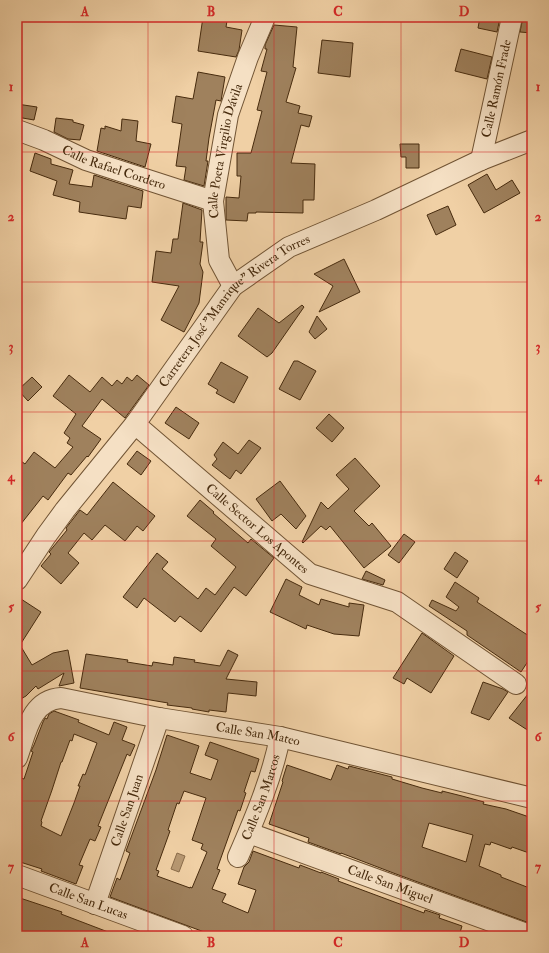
<svg xmlns="http://www.w3.org/2000/svg" width="549" height="953" font-family="'IM FELL Double Pica',serif">
<style>
.water{fill:#b79872;stroke:#8a6c4a}
.building{fill:#9f815d;stroke:#472b0e;fill-rule:evenodd}
.lines{fill:none;stroke-linecap:round;stroke-linejoin:round}
.minor-casing{stroke:#715434;stroke-width:22}
.minor{stroke:#f5e0c4;stroke-width:20}
.grid{fill:none;stroke:#d62828;stroke-width:1;stroke-opacity:0.55}
.labels{text-anchor:middle;dominant-baseline:central;stroke-width:3;stroke-linejoin:round;paint-order:stroke}
.street-label{font-size:13px;fill:#472b0e;stroke:#f5e0c4}
.neatline{fill:none;stroke:#d62828;stroke-width:1.5}
.grid-label{font-size:13px;text-anchor:middle;font-weight:bold;fill:#d62828}
</style>
<rect width="100%" height="100%" fill="#f0d0a5"/>
<filter id="stains"><feTurbulence type="fractalNoise" baseFrequency=".005" numOctaves="4"/><feColorMatrix values="0 0 0 0 .2 0 0 0 0 .09 0 0 0 0 .02 0 0 0 .5 -.17"/></filter>
<radialGradient id="worn" r=".72"><stop offset=".6" stop-color="#630" stop-opacity="0"/><stop offset="1" stop-color="#630" stop-opacity=".3"/></radialGradient>
<path class="water" d="M177,853L185,856L179,872L171,869Z"/>
<g class="building">
<path d="M203,17L227,21L226,27L242,30L239,50L236,57L198,51Z"/>
<path d="M480,17L500,18L497,32L478,28Z"/>
<path d="M523,17H532V33L520,32Z"/>
<path d="M274,25L297,27L293,67L296,68L286,102L300,106L298,113L312,116L309,127L301,125L291,163L315,164L314,200H303V213L256,212V213H248L247,221L226,220V197L239,198L241,176H237V153H251L262,111L257,110L267,72L261,71L267,49H265V45Z"/>
<path d="M322,40L353,43L350,77L318,73Z"/>
<path d="M461,49L492,57L487,79L455,71Z"/>
<path d="M198,72L225,77L221,101L216,100L209,138L206,161H208L204,186L184,180L186,167L176,166L182,124L172,122L176,96L193,99Z"/>
<path d="M17,104L37,107L34,120L17,117Z"/>
<path d="M56,118L73,120V122L84,125L80,140L68,139L54,132Z"/>
<path d="M122,119L138,121L136,141L151,144L145,167L97,151L101,128L105,129V126L121,131Z"/>
<path d="M400,144H419V168H406V157H401Z"/>
<path d="M35,153L51,159V164L73,170L69,184L92,187L94,175L143,191L141,208L128,206L126,219L79,212L80,202L53,195L57,181L30,171Z"/>
<path d="M487,174L496,190L512,180L520,193L484,213L468,185Z"/>
<path d="M183,203L202,210L200,242H203L200,264L203,272L199,303L184,332L161,320L179,286L152,282L156,251L171,253L173,239H178Z"/>
<path d="M448,206L456,225L436,235L427,215Z"/>
<path d="M344,259L360,292L319,312L333,286L314,274Z"/>
<path d="M302,305L304,307L272,353L267,357L238,336L258,308L279,323Z"/>
<path d="M317,316L327,329L315,339L309,332Z"/>
<path d="M294,361H298L316,371L300,400L279,389Z"/>
<path d="M221,362L248,377L234,403L216,393L218,390L208,384Z"/>
<path d="M69,375L90,392L102,377L112,386L117,380L122,384L127,377L132,381L137,375L149,385L125,418L102,399L82,426L101,439L88,457L87,456L71,475L68,473L48,500L43,496L17,529V458L25,464L34,452L55,468L73,447L67,443L70,438L64,433L76,414L53,396Z"/>
<path d="M32,377L42,387L28,401L18,390Z"/>
<path d="M176,407L199,423L189,439L165,423Z"/>
<path d="M329,414L344,428L332,442L316,428Z"/>
<path d="M249,440L261,448L241,474L236,470L230,479L212,465L217,459L214,455L223,442L238,454Z"/>
<path d="M137,451L151,461L141,475L127,464Z"/>
<path d="M355,458L380,486L354,511L369,526L372,523L391,546L364,568L330,526L326,530L321,526L303,543L302,542L321,502L328,509L349,489L336,475Z"/>
<path d="M280,481L306,516L296,529L281,514L272,521L256,499Z"/>
<path d="M113,482L155,516L143,531L137,526L125,541L105,525L92,540L84,533L68,553L79,563L61,584L41,566L51,554L49,552L67,530L66,528L80,510L87,515Z"/>
<path d="M200,500L214,512L213,513L248,543L251,539L274,558L246,596L234,587L201,632L180,616L175,622L144,598L137,608L123,597L157,553L168,562L162,569L198,599L206,588L215,595L236,567L211,546L216,539L187,516Z"/>
<path d="M404,534L415,542L399,563L388,555Z"/>
<path d="M455,552L468,561L457,578L444,569Z"/>
<path d="M366,571L385,580L383,585L362,579Z"/>
<path d="M286,579L302,587L299,595L319,605L321,599L349,607V603L364,605L359,636L334,634L307,625L306,629L270,612Z"/>
<path d="M455,582L479,598L477,602L532,638V655L521,672L467,635V631L429,606L432,600L456,611L459,607L446,597Z"/>
<path d="M21,599L41,612L20,645L32,665L53,653L68,650L74,683L59,686L64,673L38,689L36,686L26,696L17,701V607Z"/>
<path d="M422,633L454,656L431,693L407,678L404,684L393,678Z"/>
<path d="M228,650L238,655L226,679L257,682L256,696L228,693L226,712L209,710V712L192,709V708L167,705L168,703L80,688L86,654L128,660L127,662L152,666L153,662L173,665L174,657L195,660L194,662L220,666Z"/>
<path d="M483,682L503,689L508,692L489,720L471,713Z"/>
<path d="M532,689V733L509,718Z"/>
<path d="M54,711L79,720L78,722L109,735L114,722L127,727L122,740L135,745L130,756L127,754L98,826L101,827L95,841L90,839L79,865L83,866L76,884L41,871L42,869L17,861V788L21,778L24,779L33,752L31,751L34,745L43,722L45,718L47,719L49,714ZM74,734L97,743L85,775L83,774L78,786H80L74,803L61,836L41,826L42,822L41,821L52,790L61,762H62L70,740L72,741Z"/>
<path d="M167,735L199,746L190,773L211,780L218,760L205,755L210,742L259,759L255,772L251,771L244,792L246,793L240,811L238,810L217,869L220,870L212,889L226,894L222,902L248,913L256,890L238,884L244,867L249,862L253,851L299,868L300,865L321,873V872L339,879L338,881L424,913L425,910L440,915L439,918L462,926L459,936H215L110,897L117,878L120,880L130,853L126,851L156,770ZM184,791L206,798L192,840L203,844L201,849L207,852L192,888L190,887V888L157,876L159,871L156,870L170,831L168,830L177,803L179,804Z"/>
<path d="M287,765L331,780L337,765L348,769L349,766L392,777V779L422,788L442,793V791L462,796L484,802L483,804L506,809L532,818V854L512,847L511,849L491,842L490,845L485,844L479,866L501,875V877L532,889V924L396,874L341,853V854L308,842L309,838L269,824L283,782L282,781ZM429,823L473,835L466,862L422,847Z"/>
<path d="M17,897L62,912L61,914L116,935V936H17Z"/>
</g>
<g class="lines">
<g class="minor-casing">
<g id="minor">
<path id="s1" d="M17,130L44,140L86,160L213,201"/>
<path id="s2" d="M481,160L512,17"/>
<path id="s3" d="M233,286L219,260L213,201L228,115L248,57L265,17"/>
<path id="s4" d="M135,424L310,574L397,602L516,684"/>
<path id="s5" d="M17,580L46,536L65,510L135,424L233,286L289,247L376,210L481,160L532,140"/>
<path id="s6" d="M17,758C26,734 30,700 61,698L159,718L280,737L532,798"/>
<path id="s7" d="M249,833L532,936"/>
<path id="s8" d="M238,857C255,818 272,778 280,737"/>
<path id="s9" d="M17,875L183,936"/>
<path id="s10" d="M95,904L159,718"/>
</g>
</g>
<use href="#minor" class="minor"/>
</g>
<path class="grid" d="M148,17V936M274,17V936M401,17V936M17,152H532M17,282H532M17,412H532M17,541H532M17,671H532M17,801H532"/>
<g class="labels">
<g class="street-label">
<text stroke="none"><textPath href="#s2" startOffset="73">Calle Ramón Frade</textPath></text>
<text stroke="none"><textPath href="#s3" startOffset="140">Calle Poeta Virgilio Dávila</textPath></text>
<text stroke="none"><textPath href="#s1" startOffset="104">Calle Rafael Cordero</textPath></text>
<text stroke="none"><textPath href="#s5" startOffset="349">Carretera José "Manrique" Rivera Torres</textPath></text>
<text stroke="none"><textPath href="#s4" startOffset="161">Calle Sector Los Apontes</textPath></text>
<text stroke="none"><textPath href="#s6" startOffset="280">Calle San Mateo</textPath></text>
<text stroke="none"><textPath href="#s8" startOffset="64">Calle San Marcos</textPath></text>
<text stroke="none"><textPath href="#s10" startOffset="99">Calle San Juan</textPath></text>
<text stroke="none"><textPath href="#s7" startOffset="150">Calle San Miguel</textPath></text>
<text stroke="none"><textPath href="#s9" startOffset="76">Calle San Lucas</textPath></text>
</g>
</g>
<rect width="549" height="953" fill="none" stroke="#f0d0a5" stroke-width="44"/>
<rect x="22" y="22" width="505" height="909" class="neatline"/>
<g class="grid-label">
<text x="85" y="16">A</text>
<text x="211" y="16">B</text>
<text x="338" y="16">C</text>
<text x="464" y="16">D</text>
<text x="11" y="91">1</text>
<text x="538" y="91">1</text>
<text x="11" y="221">2</text>
<text x="538" y="221">2</text>
<text x="11" y="351">3</text>
<text x="538" y="351">3</text>
<text x="11" y="481">4</text>
<text x="538" y="481">4</text>
<text x="11" y="611">5</text>
<text x="538" y="611">5</text>
<text x="11" y="741">6</text>
<text x="538" y="741">6</text>
<text x="11" y="871">7</text>
<text x="538" y="871">7</text>
<text x="85" y="947">A</text>
<text x="211" y="947">B</text>
<text x="338" y="947">C</text>
<text x="464" y="947">D</text>
</g>
<rect width="100%" height="100%" filter="url(#stains)"/>
<rect width="100%" height="100%" fill="url(#worn)"/>
</svg>
